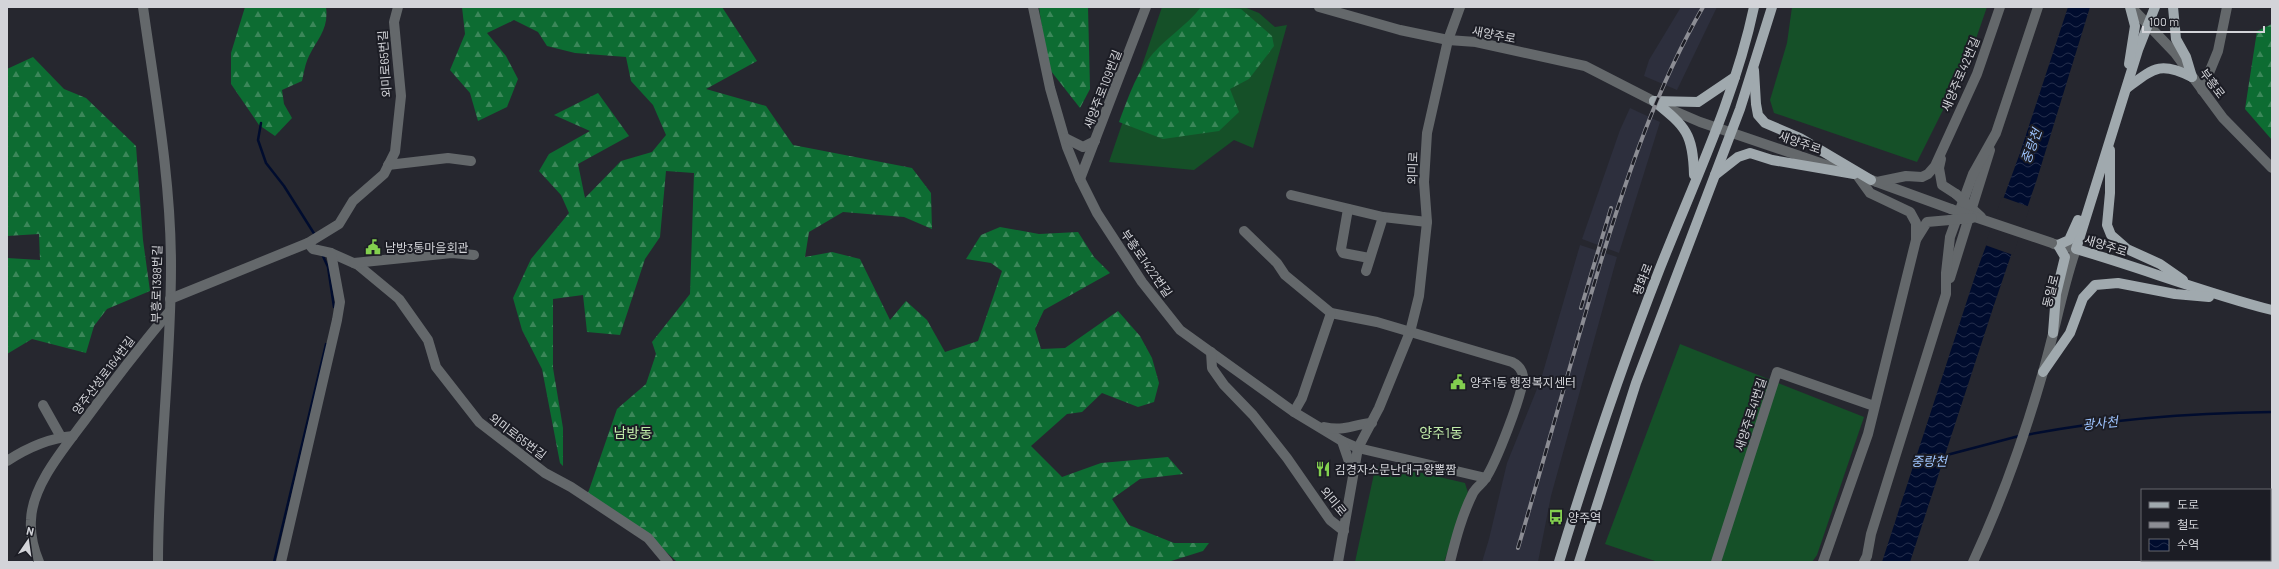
<svg xmlns="http://www.w3.org/2000/svg" width="2279" height="569" font-family="Barlow,'Noto Sans KR',sans-serif">
<style>
.built{fill:#2d2f3d}
.grass{fill:#155028}
.forest{fill:url(#forest-firs)}
.water{fill:url(#water-waves)}
.pier{fill:#26272f}
.lines{fill:none;stroke-linecap:round;stroke-linejoin:round}
.stream{stroke:#000c2e;stroke-width:2.5}
.minor{stroke:#64686b;stroke-width:10}
.major{stroke:#a0a9ae;stroke-width:10}
.rail-casing{stroke:#8c8d94;stroke-width:4}
.rail{stroke:#1c1d25;stroke-width:2.5;stroke-dasharray:8;stroke-linecap:butt}
.minor-bridge{stroke:#64686b;stroke-width:10}
.labels{text-anchor:middle;dominant-baseline:central;stroke-width:4;stroke-linejoin:round;paint-order:stroke}
.street-label{font-size:12px;fill:#d3d4d9;stroke:#1c1d25}
.poi-label{font-size:12px;fill:#d3d4d9;stroke:#1c1d25;text-anchor:start}
.water-label{font-size:13px;font-style:italic;fill:#9dc3fd;stroke:#1c1d25}
.quarter-label{font-size:14px;fill:#c1eca9;stroke:#1c1d25}
</style>
<defs>
<pattern id="forest-firs" width="22" height="20" patternUnits="userSpaceOnUse"><rect width="22" height="20" fill="#0d6c32"/><path d="M5 1l3.5 6h-7zM16 11l3.5 6h-7z" fill="#3b8759"/></pattern>
<pattern id="water-waves" width="16" height="10" patternUnits="userSpaceOnUse"><rect width="16" height="10" fill="#000c2e"/><path d="M0 5q4-4 8 0t8 0" fill="none" stroke="#242e4c"/></pattern>
</defs>
<rect width="100%" height="100%" fill="#26272f"/>
<g class="built">
<path d="M1681,7H1717L1677,90L1644,76L1649,60Z"/>
<path d="M1630,108L1660,122L1619,253L1582,239L1620,130Z"/>
<path d="M1580,245L1617,257L1551,496L1538,562H1482L1489,539L1507,463L1541,379Z"/>
</g>
<g class="grass">
<path d="M1162,7H1244L1259,13L1275,27L1287,25L1253,148L1234,140L1194,170L1109,162Z"/>
<path d="M1792,7H1987L1970,56L1917,162L1774,113L1770,100L1787,43Z"/>
<path d="M1680,344L1864,417L1817,555L1812,562H1658L1605,544Z"/>
<path d="M1384,464L1465,483L1468,493L1444,562H1355L1375,469Z"/>
</g>
<g class="forest">
<path d="M245,7H326C329,29 318,38 309,56C305,64 304,73 302,81L282,90L284,104L292,118L275,136L259,125L231,84V53Z"/>
<path d="M462,7H722L757,61L706,89L766,106L793,145L912,168L931,193L932,229L904,217L843,212L809,232L805,257L832,252L860,259L890,320L906,301L927,320L945,352L978,341L1002,271L991,263L966,259L981,235L1000,227L1039,234L1078,232L1094,257L1110,273L1044,310L1035,329L1041,349L1065,348L1118,311L1140,336L1152,358L1159,383L1154,402L1138,407L1102,393L1082,412L1067,414L1031,446L1062,477L1101,463L1168,457L1183,474L1140,479L1112,499L1129,525L1174,543H1209L1203,551L1168,562H677L647,534L588,493L617,409L646,384L656,354L652,342L690,294L694,173L666,171L660,237L645,259L620,335L587,332L583,295L553,299V368L563,428V466L560,463L542,369L522,330L513,298L531,259L569,213L561,195L539,171L549,154L590,131L554,115L598,93L629,136L578,164L585,198L621,161L652,152L666,135L653,105L631,81L626,57L575,53L547,46L538,32L514,20L487,33L506,56L518,79L507,107L478,121L470,93L450,70L465,34Z"/>
<path d="M1039,7H1088L1090,89L1080,108L1047,66Z"/>
<path d="M1201,7L1241,9L1272,36L1274,46L1249,79L1230,89L1239,112L1219,131L1163,139L1119,122C1127,101 1134,79 1147,61C1162,40 1186,27 1201,7Z"/>
<path d="M2272,24V140L2245,109L2257,31Z"/>
<path d="M33,57L64,89L86,98L136,146L143,240L150,291L107,309L94,326L86,353L32,339L7,354V258L40,260L39,234L7,236V69Z"/>
</g>
<path class="water" d="M2068,7H2090L2037,179L1994,305L1910,562H1882L1976,273L2020,153Z"/>
<path class="pier" d="M2002,197L2030,207L2013,255L1985,245Z"/>
<g class="lines">
<g class="stream">
<path d="M261,123L258,140L266,163L284,186L315,235"/>
<path d="M322,254L328,267L334,307"/>
<path d="M2026,435C2108,419 2189,413 2272,412"/>
<path d="M1943,456L2019,436"/>
<path d="M274,562L326,344"/>
</g>
<g class="minor">
<path d="M143,7C155,93 171,179 171,266C171,365 158,463 158,562"/>
<path d="M1033,7L1050,88L1067,147L1080,179L1097,213L1142,282L1180,330L1294,412L1342,441L1358,448L1486,478"/>
<path d="M1319,7L1400,30L1448,40L1476,42L1585,66L1665,107L1700,122L1835,168"/>
<path d="M2131,7L2175,53L2223,118L2272,168"/>
<path d="M2202,90L2218,51L2227,7"/>
<path d="M1065,138L1083,147L1095,141"/>
<path d="M1941,159L1939,168L1942,185L1956,194"/>
<path d="M388,165L448,158L471,161"/>
<path d="M1863,177L1951,209"/>
<path d="M1080,179L1146,7"/>
<path d="M1877,182L1906,176L1922,177L1928,174L1935,166L1977,74L2000,7"/>
<path d="M1291,195L1383,217L1427,222"/>
<path d="M1348,209L1341,249L1343,253L1369,258"/>
<path d="M1244,231L1277,263L1285,275L1331,313L1377,322L1512,362C1518,365 1522,369 1523,376C1524,392 1495,465 1485,479C1482,484 1476,487 1473,493C1462,515 1456,538 1450,562"/>
<path d="M1917,238L1927,222L1950,220"/>
<path d="M308,243L313,249L331,253L358,265L399,299L428,340L436,367L479,422L545,473L571,487L648,538L668,562"/>
<path d="M354,263L452,253L474,255"/>
<path d="M1366,271L1383,217"/>
<path d="M1950,278L1990,150"/>
<path d="M170,299L308,243L339,224L353,201L384,174L395,152L401,96L394,22L398,7"/>
<path d="M1211,352L1212,368L1224,385L1253,415L1287,458L1330,520L1344,531"/>
<path d="M43,405L61,437"/>
<path d="M1294,412L1302,398L1331,313"/>
<path d="M1324,427C1344,432 1353,424 1372,423"/>
<path d="M1342,441L1353,473"/>
<path d="M7,461C27,448 49,438 73,436"/>
<path d="M39,562C34,550 30,534 31,520C32,485 65,447 85,420C112,383 140,347 169,312"/>
<path d="M281,562L337,320L340,302L331,253"/>
<path d="M1338,562L1358,448L1379,408L1410,332L1419,296L1427,222L1424,182L1427,133L1448,40L1460,7"/>
<path d="M1716,562L1777,372L1874,406"/>
<path d="M1823,562L1868,434L1916,240V223L1910,212L1870,193L1857,175"/>
<path d="M1864,562L1867,556L1871,534L1946,294V273L1950,237L1973,174L1996,133L2038,7"/>
<path d="M1973,562C2002,500 2024,438 2043,372C2055,331 2062,289 2076,249L2054,244"/>
</g>
<g class="major">
<path d="M2155,7L2138,50L2076,249C2142,268 2205,293 2272,310"/>
<path d="M2173,7L2176,39L2186,57L2192,77"/>
<path d="M2129,64L2135,26L2130,7"/>
<path d="M1754,70L1756,104L1758,115L1765,123L1800,138L1871,180"/>
<path d="M2127,88C2154,68 2160,61 2192,77"/>
<path d="M1654,101C1686,127 1693,133 1694,175"/>
<path d="M1654,101L1698,102L1735,77"/>
<path d="M2110,150V193L2107,225L2111,235L2127,249L2160,264L2183,280"/>
<path d="M1715,175L1738,157L1750,153L1772,160L1854,174"/>
<path d="M2053,333L2056,294L2065,257L2058,245L2069,240L2078,220"/>
<path d="M2043,372L2070,333L2083,298L2095,285L2118,283L2175,294L2209,297"/>
<path d="M1559,562C1589,463 1622,365 1660,268C1694,182 1735,97 1754,7"/>
<path d="M1579,562L1636,383L1740,109L1772,7"/>
</g>
<g class="rail-casing">
<g id="rail">
<path d="M1581,308L1611,208"/>
<path d="M1518,548C1546,453 1572,357 1601,261C1628,173 1657,87 1703,7"/>
</g>
</g>
<use href="#rail" class="rail"/>
<g class="minor-bridge">
<path d="M1956,194L1981,217"/>
<path d="M1951,209L2052,243"/>
<path d="M1950,220L1972,218"/>
</g>
</g>
<defs>
<g id="civic-bare" transform="scale(1.2)"><path d="M-.6-6.5H3V-4.5H.6V-3L4-1V1h2V6H-6V1h2V-1L-.6-3ZM-1.2 2.5V6h2.4V2.5Z" fill="#83d04f" stroke="#1c1d25" stroke-width="2.5" paint-order="stroke"/></g>
<g id="restaurant-bare" transform="scale(1.2)"><path d="M-5-6h1v4h1v-4h1v4h1v-4h1v5L-1.5 .5V6h-2V.5L-5-1ZM5-6V6H3V1.5H1.5Q1.5-4 5-6Z" fill="#83d04f" stroke="#1c1d25" stroke-width="2.5" paint-order="stroke"/></g>
<g id="bus-bare" transform="scale(1.2)"><path d="M-5-6H5V4H4V6H2V4H-2V6H-4V4H-5ZM-3.5-4V0h7V-4ZM-3.5 1.2v1.5H-2V1.2ZM2 1.2v1.5H3.5V1.2Z" fill="#83d04f" stroke="#1c1d25" stroke-width="2.5" paint-order="stroke"/></g>
</defs>
<g fill-rule="evenodd">
<use href="#civic-bare" x="373" y="247"/>
<use href="#civic-bare" x="1458" y="382"/>
<use href="#restaurant-bare" x="1323" y="469"/>
<use href="#bus-bare" x="1556" y="517"/>
</g>
<g class="labels">
<g class="street-label">
<text transform="translate(1494 34) rotate(11)">새양주로</text>
<text transform="translate(384 64) rotate(-94)">외미로65번길</text>
<text transform="translate(1960 74) rotate(-67)">새양주로42번길</text>
<text transform="translate(2213 83) rotate(53)">부흥로</text>
<text transform="translate(1102 89) rotate(-69)">새양주로109번길</text>
<text transform="translate(1800 142) rotate(19)">새양주로</text>
<text transform="translate(1412 168) rotate(-88)">외미로</text>
<text transform="translate(2106 245) rotate(17)">새양주로</text>
<text transform="translate(1147 263) rotate(55)">부흥로1422번길</text>
<text transform="translate(1642 279) rotate(-69)">평화로</text>
<text transform="translate(156 284) rotate(-89)">부흥로1398번길</text>
<text transform="translate(2050 291) rotate(-76)">동일로</text>
<text transform="translate(103 375) rotate(-53)">양주산성로164번길</text>
<text transform="translate(1750 414) rotate(-72)">새양주로41번길</text>
<text transform="translate(518 436) rotate(37)">외미로65번길</text>
<text transform="translate(1334 501) rotate(50)">외미로</text>
</g>
<g class="poi-label">
<text x="385" y="247">남방3통마을회관</text>
<text x="1470" y="382">양주1동 행정복지센터</text>
<text x="1335" y="469">김경자소문난대구왕뽈짬</text>
<text x="1568" y="517">양주역</text>
</g>
<g class="water-label">
<text transform="translate(2031 146) rotate(-70)">중랑천</text>
<text transform="translate(2100 423) rotate(-6)">광사천</text>
<text x="1929" y="461">중랑천</text>
</g>
<g class="quarter-label">
<text x="633" y="432">남방동</text>
<text x="1441" y="432">양주1동</text>
</g>
</g>
<rect width="2279" height="569" fill="none" stroke="#d3d4d9" stroke-width="16"/>
<rect x="2141" y="489" width="130" height="72" fill="#1c1d25" stroke="#65666d"/>
<rect x="2149" y="502" width="20" height="6" fill="#a0a9ae" stroke="#65666d"/>
<text x="2177" y="509" font-size="12" fill="#d3d4d9">도로</text>
<rect x="2149" y="522" width="20" height="6" fill="#8c8d94" stroke="#65666d"/>
<text x="2177" y="529" font-size="12" fill="#d3d4d9">철도</text>
<rect x="2149" y="539" width="20" height="12" fill="url(#water-waves)" stroke="#65666d"/>
<text x="2177" y="549" font-size="12" fill="#d3d4d9">수역</text>
<g transform="translate(28 541) rotate(13)" stroke="#1c1d25" stroke-width="3" paint-order="stroke">
<path d="M0-3L7 15L0 10L-7 15Z" fill="#d3d4d9"/>
<text y="-6" font-size="11" font-weight="bold" text-anchor="middle" fill="#d3d4d9">N</text>
</g>
<path d="M2143 26v6h121v-6" fill="none" stroke="#d3d4d9" stroke-width="2"/>
<text x="2149" y="26" font-size="12" fill="#d3d4d9" stroke="#1c1d25" stroke-width="3" paint-order="stroke">100 m</text>
</svg>
